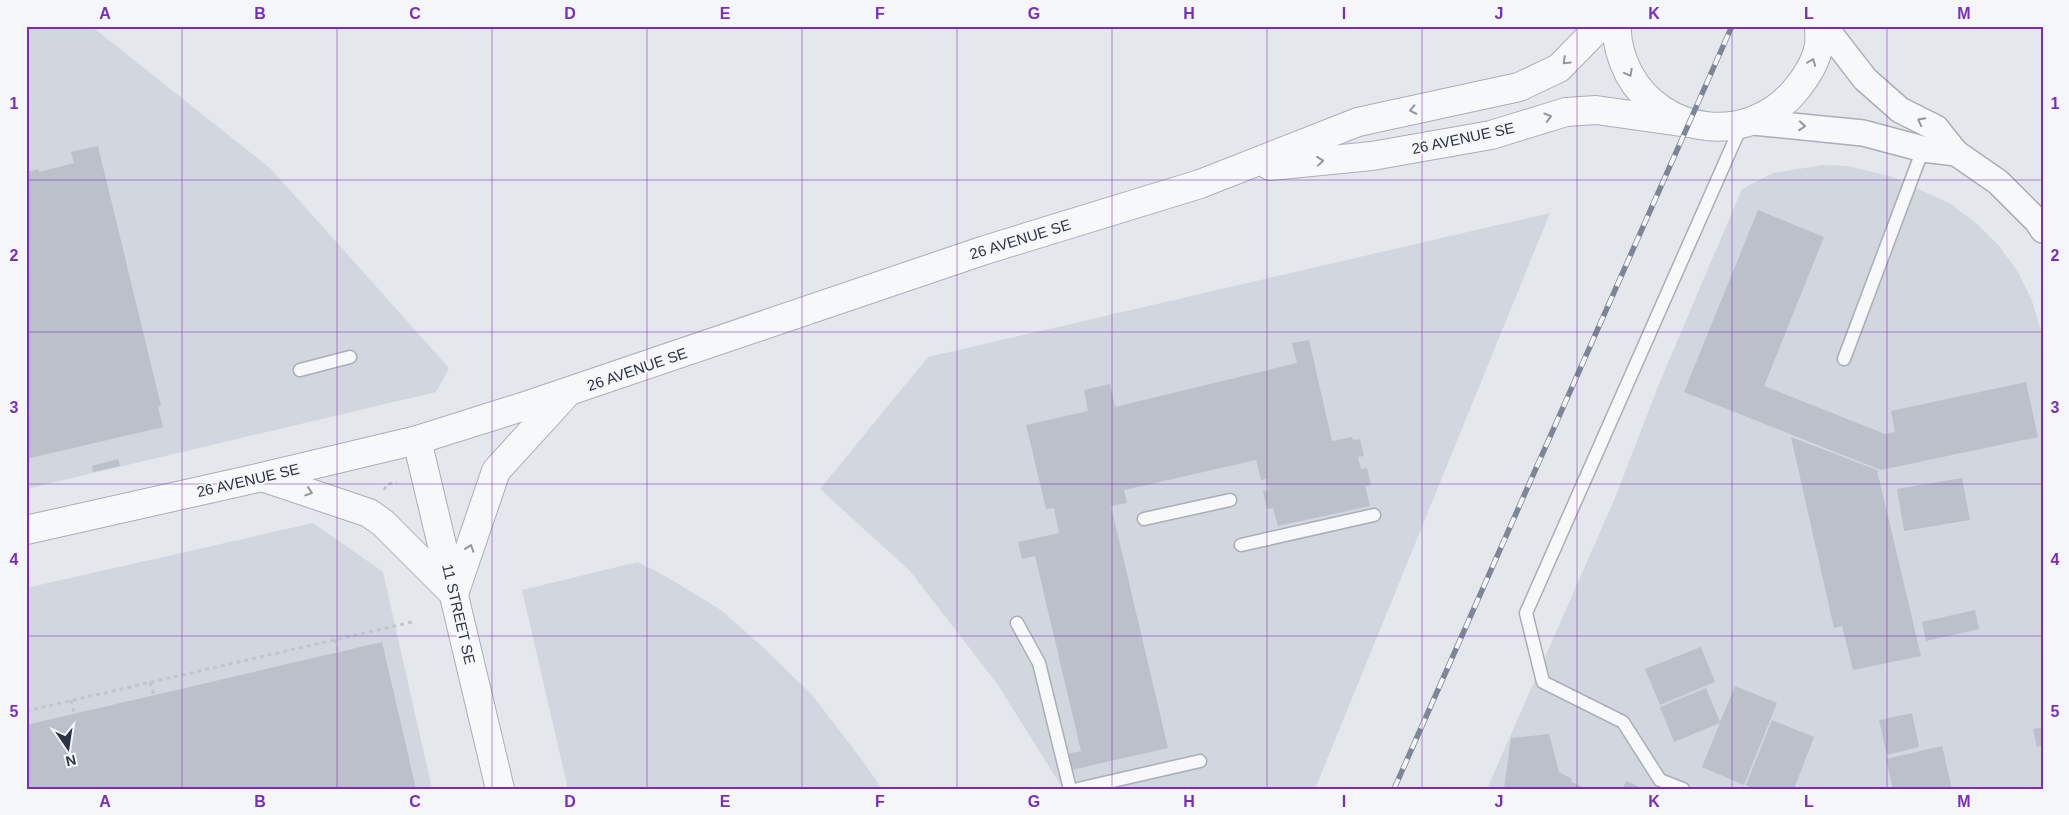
<svg xmlns="http://www.w3.org/2000/svg" width="2069" height="815" font-family="Helvetica,sans-serif">
<style>
.built{fill:#d2d6de}
.building{fill:#bbc0ca}
.lines{fill:none;stroke-linecap:round;stroke-linejoin:round}
.service-casing{stroke:#a9aeb7;stroke-width:15}
.minor-casing{stroke:#a9aeb7;stroke-width:28}
.tertiary-casing{stroke:#a9aeb7;stroke-width:30}
.path{stroke:#c2c5cb;stroke-width:3;stroke-dasharray:4 4;stroke-linecap:butt}
.service{stroke:#f7f8fa;stroke-width:12}
.minor{stroke:#f7f8fa;stroke-width:25}
.tertiary{stroke:#f7f8fa;stroke-width:28}
.rail-casing{stroke:#7d8696;stroke-width:5.5}
.rail{stroke:#f4f6f9;stroke-width:4;stroke-dasharray:11;stroke-linecap:butt}
.oneway{stroke:#9196a0}
.grid{fill:none;stroke:#7b2cbf;stroke-width:1;stroke-opacity:0.55}
.labels{text-anchor:middle;dominant-baseline:central;stroke-width:4;stroke-linejoin:round;paint-order:stroke}
.street-label{font-size:15px;fill:#2b3445;stroke:#f4f6f9}
.neatline{fill:none;stroke:#7b2cbf;stroke-width:2}
.grid-label{font-size:16px;text-anchor:middle;font-weight:bold;fill:#7b2cbf}
</style>
<rect width="100%" height="100%" fill="#e4e7ec"/>
<g class="built">
<path d="M26,26H91L271,169L449,368L436,392L26,489Z"/>
<path d="M1823,165L1847,166L1890,176L1951,204L1978,225L1999,246L2018,272L2032,301L2043,337V789H1487L1615,498L1659,384L1742,189L1773,173Z"/>
<path d="M1550,213L1315,789H1063L998,685L910,571L820,489L928,357Z"/>
<path d="M313,523L383,572L432,789H26V588Z"/>
<path d="M638,562L667,577L721,610L767,651L812,695L862,760L882,789H568L522,590Z"/>
</g>
<g class="building">
<path d="M98,146L161,406L158,407L163,427L26,459V172L39,169V172L74,163L71,152Z"/>
<path d="M1758,210L1824,237L1764,386L1885,434L1895,432L1891,411L2026,382L2038,437L1881,470L1684,392Z"/>
<path d="M1309,340L1332,441L1352,437L1353,440L1360,439L1364,456L1358,457L1361,469L1367,468L1371,485L1365,486L1370,506L1278,526L1273,508L1267,509L1263,491L1269,490L1266,479L1261,480L1256,460L1124,490L1127,503L1111,506L1168,748L1071,770L1067,754L1081,751L1035,556L1022,559L1018,542L1059,533L1054,508L1046,509L1026,425L1088,411L1084,390L1110,384L1115,407L1297,363L1292,343Z"/>
<path d="M1791,437L1877,470L1921,656L1853,670L1842,626L1834,628Z"/>
<path d="M118,459L120,466L93,472L92,466Z"/>
<path d="M1962,478L1970,520L1904,531L1897,489Z"/>
<path d="M1975,610L1979,629L1926,641L1922,622Z"/>
<path d="M382,642L416,789H26V725Z"/>
<path d="M1701,647L1715,682L1660,705L1645,669Z"/>
<path d="M1735,686L1777,703L1744,785L1702,767L1720,723L1674,742L1660,707L1706,688L1720,722Z"/>
<path d="M1912,713L1919,747L1887,755L1879,720Z"/>
<path d="M1772,720L1814,737L1794,789H1754L1746,785Z"/>
<path d="M2043,727V745L2037,747L2033,729Z"/>
<path d="M1549,734L1559,772L1572,779L1571,782L1588,789H1504L1511,738Z"/>
<path d="M1942,746L1952,789H1893L1886,759Z"/>
<path d="M1626,781L1644,789H1623Z"/>
</g>
<g class="lines">
<g class="service-casing">
<g id="service">
<path d="M1844,359L1923,149"/>
<path d="M300,370L350,357"/>
<path d="M1144,519L1230,500"/>
<path d="M1241,545L1374,515"/>
<path d="M1017,623L1039,663L1070,789"/>
<path d="M1078,789L1200,761"/>
<path d="M1683,789L1660,780L1623,722L1543,682L1526,613L1742,124"/>
</g>
</g>
<g class="minor-casing">
<g id="minor">
<path d="M1824,26L1865,79L1900,110L1936,128L1956,153L1998,182L2037,221L2043,230"/>
<path d="M1753,122L1863,133L1923,149L1956,153"/>
</g>
</g>
<g class="tertiary-casing">
<g id="tertiary">
<path d="M1617,26C1616,43 1622,60 1629,74C1663,136 1748,145 1794,92C1805,79 1816,63 1819,45C1820,39 1819,32 1819,26"/>
<path d="M1270,166L1372,156L1491,135L1566,112L1596,110L1688,123"/>
<path d="M417,440L500,789"/>
<path d="M262,477L369,513L383,523L454,594"/>
<path d="M26,530L262,477L417,440L525,406L985,250L1200,184L1358,122L1519,87L1559,68L1600,26"/>
<path d="M454,594L496,471L567,393"/>
</g>
</g>
<g class="path">
<path d="M384,490L387,484L397,483"/>
<path d="M335,639L338,652"/>
<path d="M150,682L154,695"/>
<path d="M71,700L74,713"/>
<path d="M26,711L412,622"/>
</g>
<use href="#service" class="service"/>
<use href="#minor" class="minor"/>
<use href="#tertiary" class="tertiary"/>
<g class="rail-casing">
<path id="rail" d="M1394,789L1732,26"/>
</g>
<use href="#rail" class="rail"/>
</g>
<defs><path id="oneway-chevron" d="M-2-3.5L2.5 0L-2 3.5" fill="none" stroke-width="1.6" stroke-linecap="round" stroke-linejoin="round" transform="scale(1.25)"/></defs>
<g class="oneway">
<use href="#oneway-chevron" transform="translate(1566 61) rotate(136)"/>
<use href="#oneway-chevron" transform="translate(1812 62) rotate(-69)"/>
<use href="#oneway-chevron" transform="translate(1629 73) rotate(62)"/>
<use href="#oneway-chevron" transform="translate(1413 110) rotate(168)"/>
<use href="#oneway-chevron" transform="translate(1548 117) rotate(-17)"/>
<use href="#oneway-chevron" transform="translate(1921 121) rotate(-153)"/>
<use href="#oneway-chevron" transform="translate(1802 126) rotate(5)"/>
<use href="#oneway-chevron" transform="translate(1320 161) rotate(-6)"/>
<use href="#oneway-chevron" transform="translate(309 492) rotate(18)"/>
<use href="#oneway-chevron" transform="translate(470 548) rotate(-71)"/>
</g>
<path class="grid" d="M182,26V789M337,26V789M492,26V789M647,26V789M802,26V789M957,26V789M1112,26V789M1267,26V789M1422,26V789M1577,26V789M1732,26V789M1887,26V789M26,180H2043M26,332H2043M26,484H2043M26,636H2043"/>
<g class="labels">
<g class="street-label">
<text transform="translate(1463 138) rotate(-12)">26 AVENUE SE</text>
<text transform="translate(1020 239) rotate(-17)">26 AVENUE SE</text>
<text transform="translate(637 369) rotate(-19)">26 AVENUE SE</text>
<text transform="translate(248 480) rotate(-13)">26 AVENUE SE</text>
<text transform="translate(459 614) rotate(77)">11 STREET SE</text>
</g>
</g>
<rect width="2069" height="815" fill="none" stroke="#f4f6f9" stroke-width="55"/>
<g transform="translate(68 748) rotate(167)" stroke="#f4f6f9" stroke-width="4" paint-order="stroke">
<path d="M0-4L9 19L0 12L-9 19Z" fill="#2b3445"/>
<text y="-8" font-size="14" font-weight="bold" text-anchor="middle" fill="#2b3445">N</text>
</g>
<rect x="28" y="28" width="2014" height="760" class="neatline"/>
<g class="grid-label">
<text x="105" y="19">A</text>
<text x="260" y="19">B</text>
<text x="415" y="19">C</text>
<text x="570" y="19">D</text>
<text x="725" y="19">E</text>
<text x="880" y="19">F</text>
<text x="1034" y="19">G</text>
<text x="1189" y="19">H</text>
<text x="1344" y="19">I</text>
<text x="1499" y="19">J</text>
<text x="1654" y="19">K</text>
<text x="1809" y="19">L</text>
<text x="1964" y="19">M</text>
<text x="14" y="109">1</text>
<text x="2055" y="109">1</text>
<text x="14" y="261">2</text>
<text x="2055" y="261">2</text>
<text x="14" y="413">3</text>
<text x="2055" y="413">3</text>
<text x="14" y="565">4</text>
<text x="2055" y="565">4</text>
<text x="14" y="717">5</text>
<text x="2055" y="717">5</text>
<text x="105" y="807">A</text>
<text x="260" y="807">B</text>
<text x="415" y="807">C</text>
<text x="570" y="807">D</text>
<text x="725" y="807">E</text>
<text x="880" y="807">F</text>
<text x="1034" y="807">G</text>
<text x="1189" y="807">H</text>
<text x="1344" y="807">I</text>
<text x="1499" y="807">J</text>
<text x="1654" y="807">K</text>
<text x="1809" y="807">L</text>
<text x="1964" y="807">M</text>
</g>
</svg>
